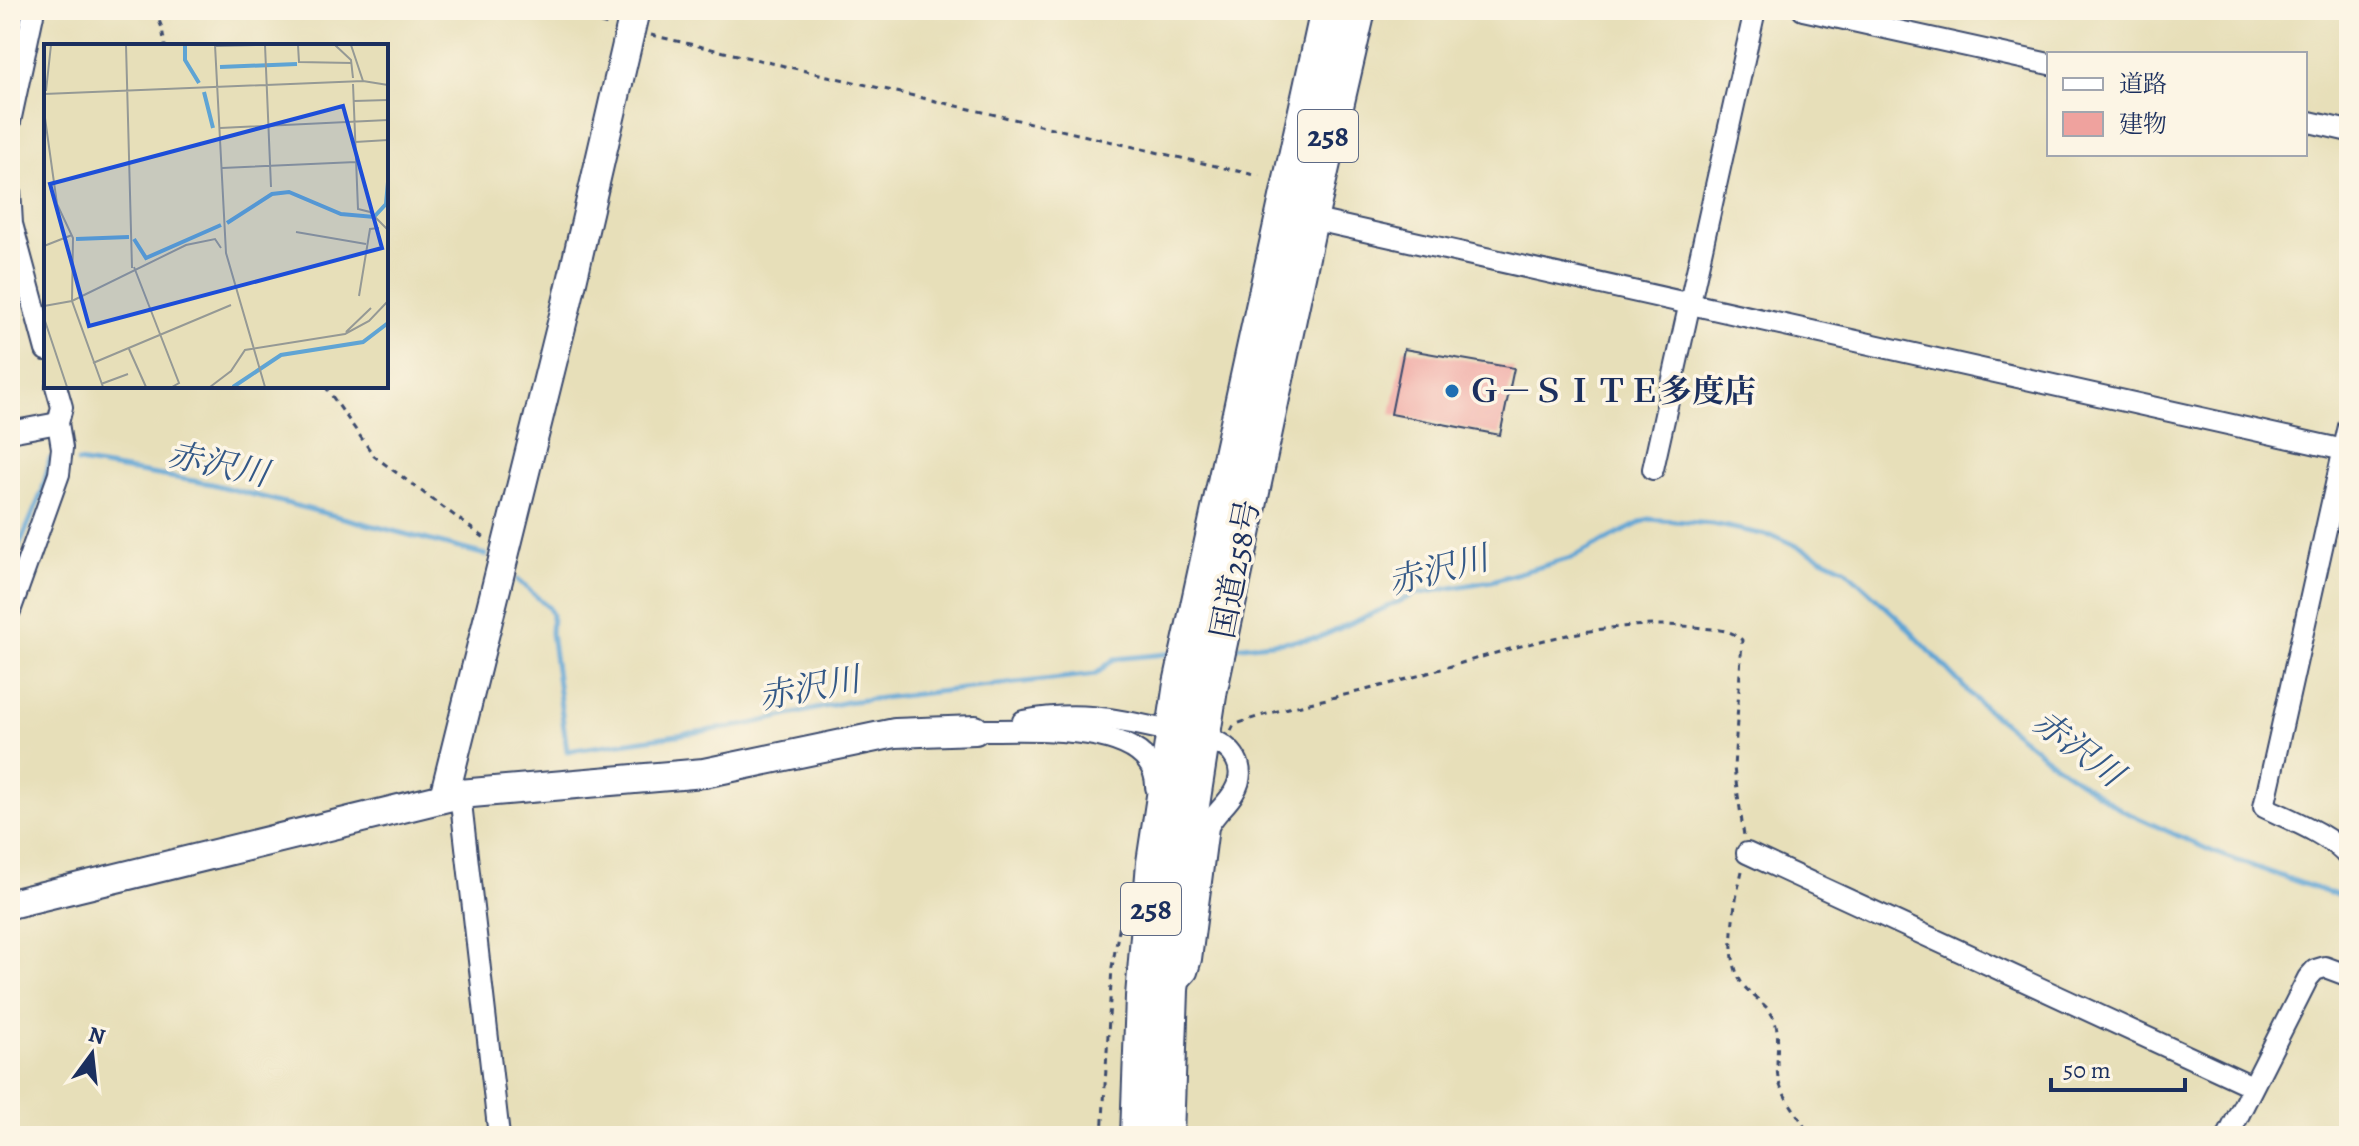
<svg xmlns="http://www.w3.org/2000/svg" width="2359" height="1146" font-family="Alegreya,'Noto Serif JP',serif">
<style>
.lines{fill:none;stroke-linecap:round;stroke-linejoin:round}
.stream{stroke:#5fa4d4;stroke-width:5}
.building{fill:#efa29e}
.street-casing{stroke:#3a496c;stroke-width:24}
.secondary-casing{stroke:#3a496c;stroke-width:32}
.highway-casing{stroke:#3a496c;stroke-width:40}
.path{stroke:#3a496c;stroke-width:3;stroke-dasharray:6 6;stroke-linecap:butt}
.street{stroke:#fff;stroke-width:20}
.secondary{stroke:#fff;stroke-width:28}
.highway{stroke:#fff;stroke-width:36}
.poi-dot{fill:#1f6fb2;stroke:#fcf5e5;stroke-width:3}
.labels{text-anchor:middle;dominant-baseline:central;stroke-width:7;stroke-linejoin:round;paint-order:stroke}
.shield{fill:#fcf5e5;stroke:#5e6a86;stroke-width:2}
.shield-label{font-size:30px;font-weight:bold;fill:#1b2f5e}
.poi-label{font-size:32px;font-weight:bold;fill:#1b2f5e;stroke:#fcf5e5;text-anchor:start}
.street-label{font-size:32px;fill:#1b2f5e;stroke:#fcf5e5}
.water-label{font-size:34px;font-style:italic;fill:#335887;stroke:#fcf5e5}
.inset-river{fill:none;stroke:#5fa4d4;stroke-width:4}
.inset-road{fill:none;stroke:#959995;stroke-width:2}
.view{fill:#1d4ed8;fill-opacity:0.15;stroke:#1d4ed8;stroke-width:4}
.inset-edge{fill:none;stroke:#1b2f5e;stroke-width:4}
</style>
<rect width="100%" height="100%" fill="#fcf5e5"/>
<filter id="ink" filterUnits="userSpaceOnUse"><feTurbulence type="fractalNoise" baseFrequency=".0125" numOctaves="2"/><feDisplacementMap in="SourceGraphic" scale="16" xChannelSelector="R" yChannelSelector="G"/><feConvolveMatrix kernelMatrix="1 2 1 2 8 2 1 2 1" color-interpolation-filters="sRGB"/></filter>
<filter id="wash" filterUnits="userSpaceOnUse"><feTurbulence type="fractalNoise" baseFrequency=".006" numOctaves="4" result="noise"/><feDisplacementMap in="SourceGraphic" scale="32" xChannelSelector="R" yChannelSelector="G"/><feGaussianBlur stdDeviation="1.8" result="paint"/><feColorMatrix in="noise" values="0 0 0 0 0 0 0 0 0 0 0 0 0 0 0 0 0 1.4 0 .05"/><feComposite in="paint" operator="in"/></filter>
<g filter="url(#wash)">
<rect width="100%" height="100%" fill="#e7dfb9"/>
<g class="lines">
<g class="stream">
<path d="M78,462L212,484L486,555"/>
<path d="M15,556L42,492L50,459"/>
<path d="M518,580L549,608L552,615L551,633L567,751L746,725L846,702L1096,674L1114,659L1176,653"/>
<path d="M1233,647L1318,638L1416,594L1491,581L1571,558L1648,519L1713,524L1780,538L1845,569L1900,620L1979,703L2053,763L2123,811L2216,853L2329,893L2349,895"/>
</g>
</g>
<g id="blocks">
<path class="building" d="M1404,349L1514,368L1500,435L1391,414Z"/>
</g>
</g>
<g filter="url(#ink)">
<use href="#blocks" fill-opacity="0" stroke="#3a496c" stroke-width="2"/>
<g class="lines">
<g class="street-casing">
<g id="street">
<path d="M1803,10L2049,64"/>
<path d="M2305,121L2349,131"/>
<path d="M10,122L34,10"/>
<path d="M10,189L12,224L46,350"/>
<path d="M1302,217L2344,450"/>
<path d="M2349,426L2264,807C2289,819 2333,836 2349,858"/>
<path d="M10,432L58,423"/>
<path d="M1653,469L1755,10"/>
<path d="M10,611L59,474L62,448L58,423L62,407L56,386"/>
<path d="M1023,721C1077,711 1111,718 1165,730"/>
<path d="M975,730C1022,731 1157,719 1156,787"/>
<path d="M460,794L499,1136"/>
<path d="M1747,853L2252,1086"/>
<path d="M1177,983L1187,972L1191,959L1208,827C1214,813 1227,805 1234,792C1249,767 1232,746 1209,739"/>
<path d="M2228,1136L2308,978L2315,970L2325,967L2349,976"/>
</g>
</g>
<g class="secondary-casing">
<g id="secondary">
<path d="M444,797L567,303L635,10"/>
<path d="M10,904L460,794L704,773L895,733L975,730"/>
</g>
</g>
<g class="highway-casing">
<g id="highway">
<path d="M1139,1136L1144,997L1155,863L1182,684L1329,10"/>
<path d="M1165,1136L1170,990L1181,869L1209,689L1309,219L1357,10"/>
</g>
</g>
<g class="path">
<path d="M155,10L162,28L165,46"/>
<path d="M542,10L609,25"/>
<path d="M10,13L11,10"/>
<path d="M651,35L1259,176"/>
<path d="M325,386L374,456L486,539"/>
<path d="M1231,731L1234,725C1281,707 1332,699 1381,686C1486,659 1592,613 1703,628C1718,630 1730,629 1742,640L1734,768L1744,836"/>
<path d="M1742,871C1735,901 1724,951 1740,980C1747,995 1768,1002 1775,1021C1781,1040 1774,1063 1779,1082C1785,1102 1802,1116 1808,1136"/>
<path d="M1102,1136L1112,967L1122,913"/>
</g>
<use href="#street" class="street"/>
<use href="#secondary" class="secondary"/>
<use href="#highway" class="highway"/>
</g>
</g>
<circle class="poi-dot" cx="1452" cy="391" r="8"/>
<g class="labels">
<g class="shield">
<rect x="1298" y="110" width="60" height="52" rx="6"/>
<rect x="1121" y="883" width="60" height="52" rx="6"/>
</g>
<g class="shield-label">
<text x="1328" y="136">258</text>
<text x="1151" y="909">258</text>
</g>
<g class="poi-label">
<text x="1468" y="391">Ｇ－ＳＩＴＥ多度店</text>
</g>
<g class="street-label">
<text transform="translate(1235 569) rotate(-79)">国道258号</text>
</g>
<g class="water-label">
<text transform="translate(218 464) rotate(12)">赤沢川</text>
<text transform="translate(1438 570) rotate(-15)">赤沢川</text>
<text transform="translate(809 688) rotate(-11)">赤沢川</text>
<text transform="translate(2078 748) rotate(37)">赤沢川</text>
</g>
</g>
<g transform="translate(44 44)">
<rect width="344" height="344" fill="#e7dfb9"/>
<path class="inset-river" d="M141,1V16L155,39M176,23L253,20M160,48L169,84M183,179L228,150L245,148L297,170L330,173L342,160L344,138M32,195L85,193M90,195L102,214L177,181M189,343L237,311L319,298L344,279"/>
<path class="inset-road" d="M82,1L88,224M171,1L182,209L221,343M221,1L227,143M254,1L255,18L308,19M291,1L307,16L309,34M307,1L319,37M171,2L214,1M309,40L314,165L326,168L344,186M2,47L7,1M0,50L319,37L344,41M310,57L344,56M0,67L13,160L29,194L28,257L59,343M176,84L344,76M311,98L344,96M178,124L312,118M252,188L322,200M0,202L28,191M90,223L135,339L128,343M315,252L326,185L335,184M0,262L28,257L142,201L171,195L177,204M0,274L23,343M302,288L327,264M85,305L102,343M49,319L187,261M57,340L84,330M166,343L187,327L201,306L301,290L325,277L344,257"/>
<path class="view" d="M299,62L338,204L45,282L6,140Z"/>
<rect width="344" height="344" class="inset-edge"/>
</g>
<rect width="2359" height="1146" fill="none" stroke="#fcf5e5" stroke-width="40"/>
<rect x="2047" y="52" width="260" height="104" fill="#fcf5e5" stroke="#a2a6af" stroke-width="2"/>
<rect x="2063" y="78" width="40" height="12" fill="#ffffff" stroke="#a2a6af" stroke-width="2"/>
<text x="2119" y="92" font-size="24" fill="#1b2f5e">道路</text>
<rect x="2063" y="112" width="40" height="24" fill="#efa29e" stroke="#a2a6af" stroke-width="2"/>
<text x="2119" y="132" font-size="24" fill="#1b2f5e">建物</text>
<g transform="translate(92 1054) rotate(15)" stroke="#fcf5e5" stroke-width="6" paint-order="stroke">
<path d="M0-6L14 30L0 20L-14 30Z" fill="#1b2f5e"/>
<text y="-12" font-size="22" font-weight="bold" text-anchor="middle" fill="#1b2f5e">N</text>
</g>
<path d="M2051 1078v12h134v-12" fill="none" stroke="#1b2f5e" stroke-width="4"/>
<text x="2063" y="1078" font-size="24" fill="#1b2f5e" stroke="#fcf5e5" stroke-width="6" paint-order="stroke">50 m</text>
</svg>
